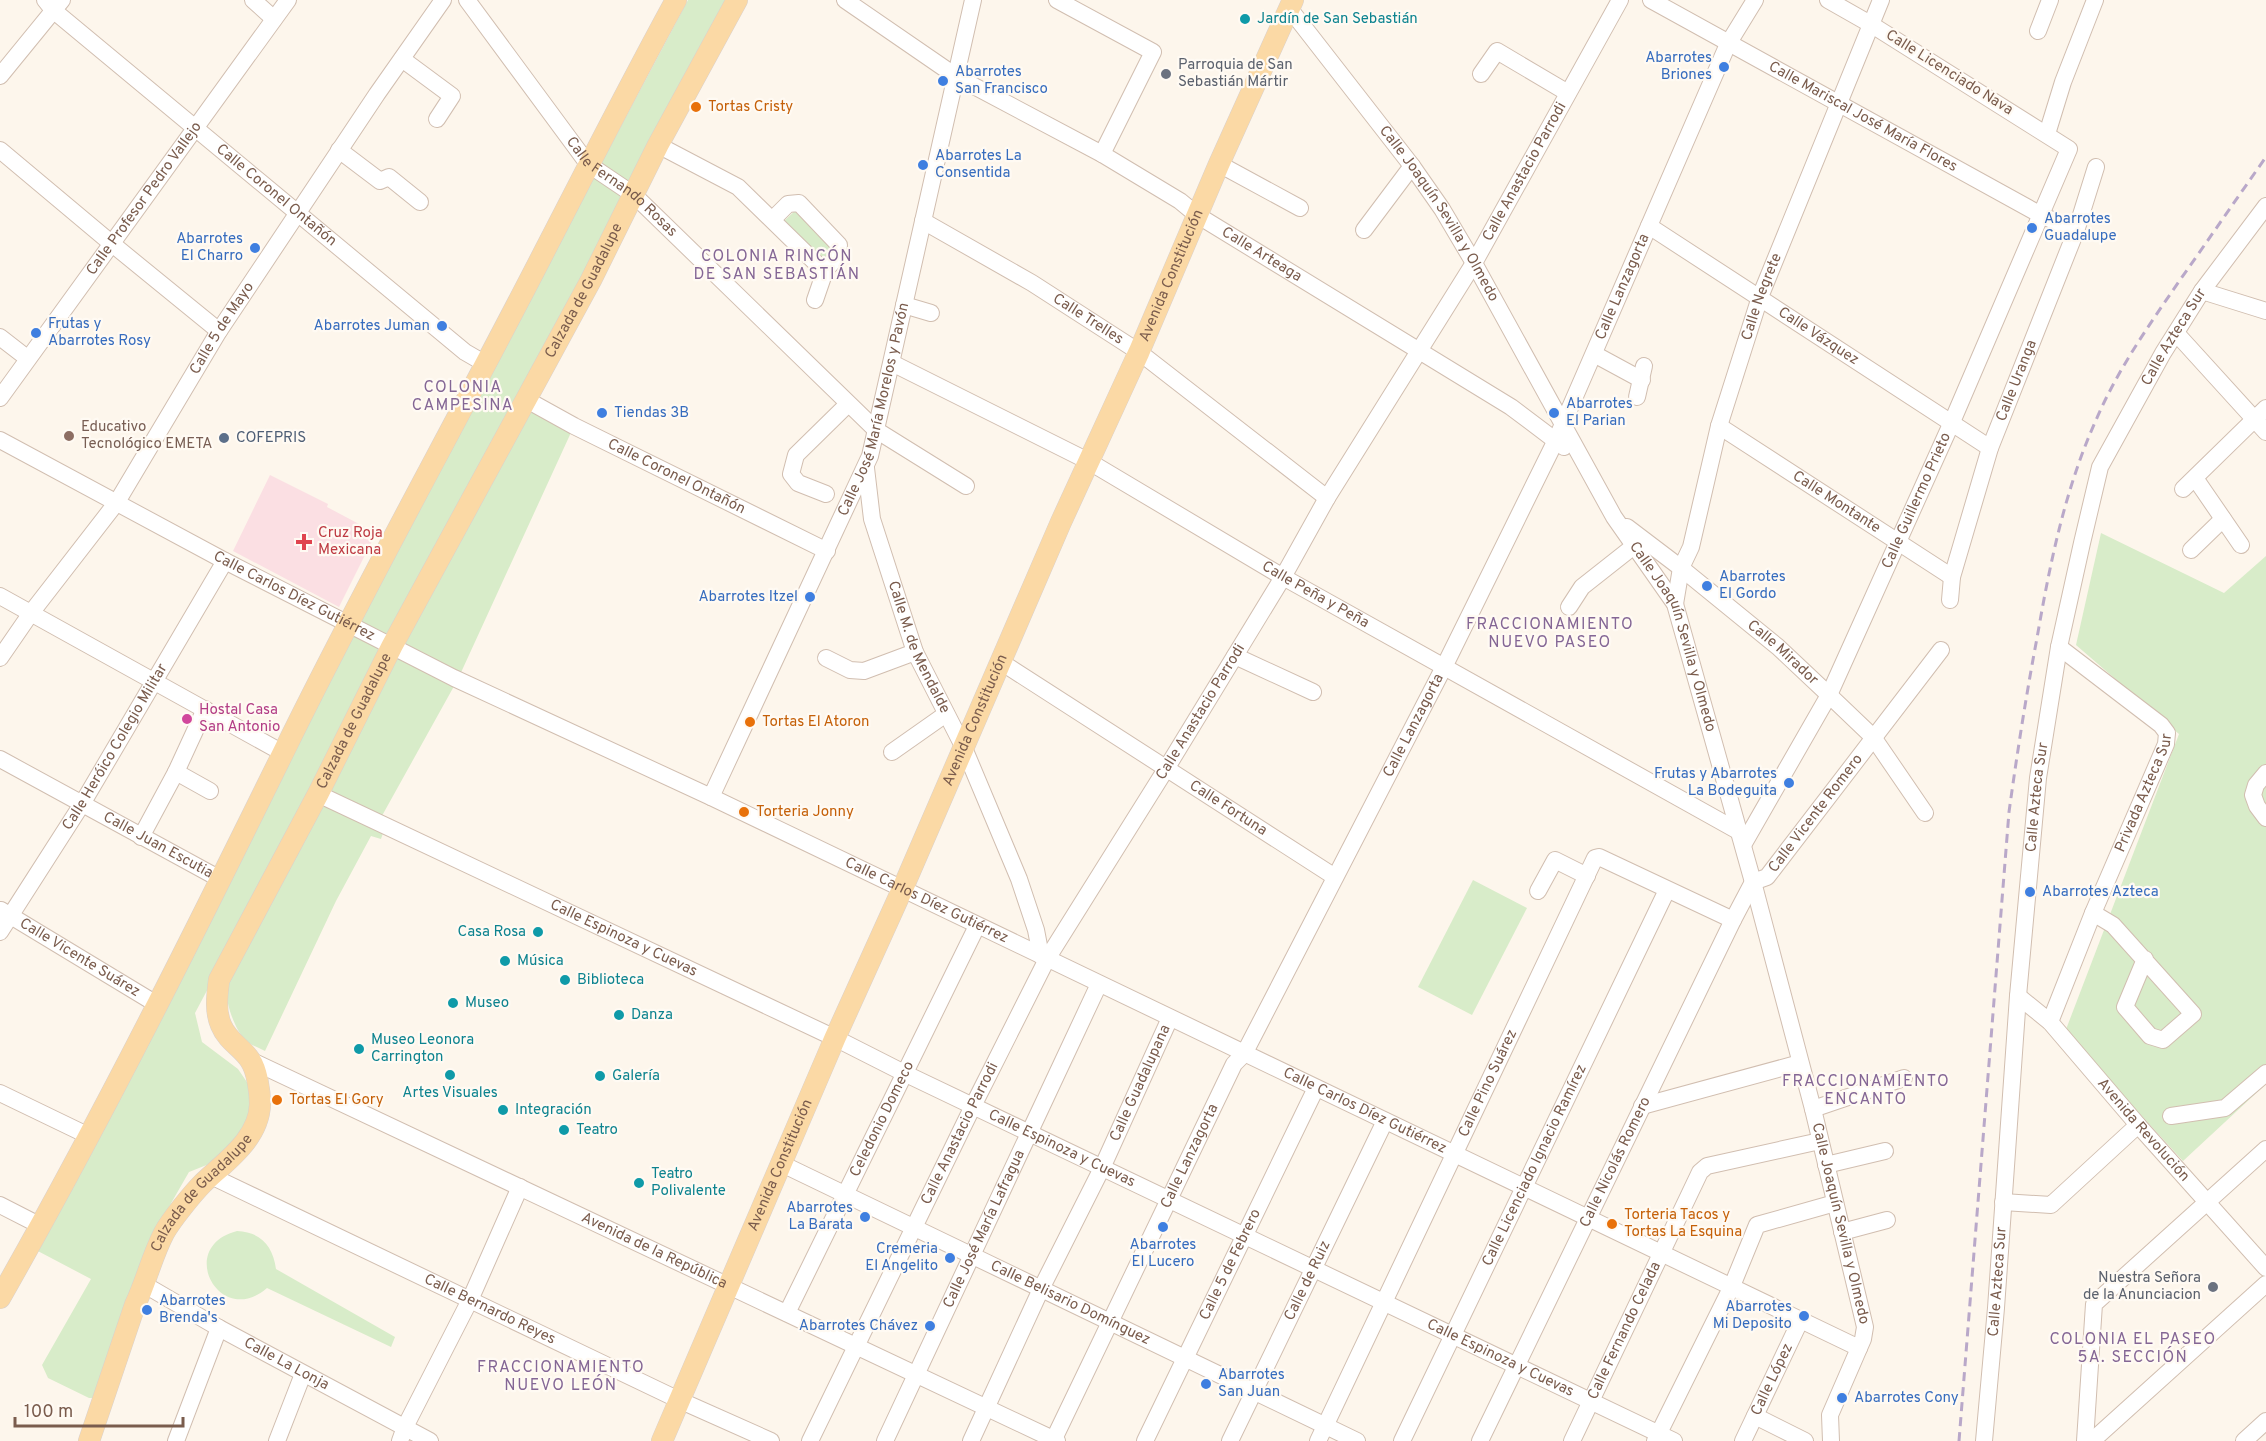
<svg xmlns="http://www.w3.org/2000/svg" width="2266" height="1441" font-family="Overpass,sans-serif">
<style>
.medical{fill:#fbdfe3}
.green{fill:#d8ecc9}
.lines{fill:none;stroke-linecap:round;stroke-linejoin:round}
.minor-casing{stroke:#d1beb0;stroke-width:18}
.major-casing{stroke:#dad1cd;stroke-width:22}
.minor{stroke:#fff;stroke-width:16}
.major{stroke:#fbd9a5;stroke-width:21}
.rail{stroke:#b9a8c9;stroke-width:3;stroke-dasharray:9 6;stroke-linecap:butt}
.culture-dot{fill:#0f9aa8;stroke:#fffaf3;stroke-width:2}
.shop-dot{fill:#3f7fe0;stroke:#fffaf3;stroke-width:2}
.worship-dot{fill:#6b7280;stroke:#fffaf3;stroke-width:2}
.food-dot{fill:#e8710a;stroke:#fffaf3;stroke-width:2}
.education-dot{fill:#8d6e63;stroke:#fffaf3;stroke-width:2}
.service-dot{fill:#5c6f8a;stroke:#fffaf3;stroke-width:2}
.health-dot{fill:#e0444e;stroke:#fffaf3;stroke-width:2}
.hotel-dot{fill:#d1479c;stroke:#fffaf3;stroke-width:2}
.labels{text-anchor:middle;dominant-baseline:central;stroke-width:4.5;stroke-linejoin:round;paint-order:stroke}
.culture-label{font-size:15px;fill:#0d838f;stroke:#fffaf3;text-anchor:start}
.shop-label{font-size:15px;fill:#366cbe;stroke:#fffaf3;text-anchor:start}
.worship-label{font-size:15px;fill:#5b616d;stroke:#fffaf3;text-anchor:start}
.street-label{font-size:15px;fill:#7a5c4d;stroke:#fffaf3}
.food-label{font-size:15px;fill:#c56008;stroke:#fffaf3;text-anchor:start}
.education-label{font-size:15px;fill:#785e54;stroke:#fffaf3;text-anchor:start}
.service-label{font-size:15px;fill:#4e5e75;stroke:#fffaf3;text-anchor:start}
.health-label{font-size:15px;fill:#be3a42;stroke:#fffaf3;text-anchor:start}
.hotel-label{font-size:15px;fill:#b23c85;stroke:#fffaf3;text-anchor:start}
.neighbourhood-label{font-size:16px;letter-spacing:1.5px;fill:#846695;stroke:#fffaf3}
</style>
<rect width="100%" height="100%" fill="#fdf6ec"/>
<path class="medical" d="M270,475L328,504L327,507L376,533L339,607L233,551Z"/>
<g class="green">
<path d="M688,0H728L527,400L574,426L458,679L378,823L318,794L252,906L195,1013L202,1042L238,1069L251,1088V1117L219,1160L189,1172L166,1212L97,1398H89L48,1378L42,1365L91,1279L34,1249L353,631Z"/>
<path d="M797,209L836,253L822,261L784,221Z"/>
<path d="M2101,533L2224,593L2266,556V1084L2183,1161L2065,1032L2179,734L2076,645Z"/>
<path d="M319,798L384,830L381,839L371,836L336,901L265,1051C259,1048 253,1046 248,1042C235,1033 225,1001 226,986Z"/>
<path d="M1473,880L1527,908L1472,1015L1418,987Z"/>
<path d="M237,1231C261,1232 273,1246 276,1269L395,1337L391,1347L267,1288C220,1329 175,1247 237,1231Z"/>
</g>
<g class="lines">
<g class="minor-casing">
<g id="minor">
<path id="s1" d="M45,0L53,10C190,125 328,237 465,352L484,363"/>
<path d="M253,0L274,19"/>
<path id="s2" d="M467,0L588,164L634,195L876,430L966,486"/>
<path id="s3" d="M845,0L957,77L1102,154L1180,201L1197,215L1511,407L1564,447"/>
<path d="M1057,0L1153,52L1102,154"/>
<path id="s4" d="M1651,0L2041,215L2076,231"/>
<path id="s5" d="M1289,8L1412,166L1442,209L1474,263L1614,517L1675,604L1753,882L1813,1109L1865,1327L1863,1339L1830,1415L1831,1441"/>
<path d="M2038,31L2050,0"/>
<path d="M402,59L452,96L437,119"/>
<path d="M1481,74L1497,51L1568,93"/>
<path d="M0,76L62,0"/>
<path d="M2047,134L2063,82L2095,0"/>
<path d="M658,145L738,187L820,267L826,268"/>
<path d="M0,150L111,243L219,331"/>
<path d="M339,150L380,181L389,177L420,202"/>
<path d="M1219,164L1300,208"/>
<path d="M773,219L788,204L799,203L839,245C839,253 833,264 826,268L815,300"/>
<path id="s6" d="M923,221L1032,283L1139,352L1327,498"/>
<path id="s7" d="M1649,226L1990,448"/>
<path d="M1364,230L1412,166"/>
<path d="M2202,291L2266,311"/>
<path d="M904,305L931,313"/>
<path d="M2176,333L2266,432"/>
<path d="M0,337L27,358"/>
<path d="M1594,354L1642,380"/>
<path id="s8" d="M892,363L1088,461L1283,577L1738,831"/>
<path d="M1637,397L1644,366"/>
<path id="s9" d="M0,398L288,0"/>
<path id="s10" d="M527,400L574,426L827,551"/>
<path id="s11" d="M1719,426L1952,577"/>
<path id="s12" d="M0,440L225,561L454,678L711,797L1859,1348"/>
<path id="s13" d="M866,468L872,519L915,652L964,748L1019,879L1036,930L1041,956"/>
<path d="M2195,478L2241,545"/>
<path d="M2183,489L2266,408"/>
<path d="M826,494L798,483L791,474L796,455L848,404"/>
<path id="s14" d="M1627,527L1681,568L1778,647L1829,695L1873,737L1925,813"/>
<path d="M2191,550L2223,519"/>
<path d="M0,596L283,753"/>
<path id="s15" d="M1950,600L1952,577L1990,448L2076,231L2096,167"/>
<path id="s16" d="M1675,604L1681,568L1691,547L1719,426L1760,297L1881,0"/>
<path d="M1569,607L1582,587L1634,546"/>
<path d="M1235,656L1313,692"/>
<path id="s17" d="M0,658L31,613L117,502L219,331L377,94L443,0"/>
<path d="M826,658L850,670L864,671L915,652"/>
<path id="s18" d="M1001,662L1335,877"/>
<path d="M892,752L946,714"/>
<path id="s19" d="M0,759L220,879"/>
<path d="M176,772L210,791"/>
<path d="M2266,773L2256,785L2253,795L2257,806L2266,818"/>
<path id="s20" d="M318,794L835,1038L906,1074L1674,1441"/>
<path id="s21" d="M711,797L870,456L973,0"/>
<path d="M141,837L176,772L205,709"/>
<path id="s22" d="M1743,845L1829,695L1952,422L2069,149L1872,25L1828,0"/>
<path d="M1538,891L1555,860L1587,876"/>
<path id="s23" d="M1,910L158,1005"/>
<path d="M2093,913L2113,925L2193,1014L2163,1040L2150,1036L2125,1007L2145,959"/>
<path id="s24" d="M0,932L82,804L225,561"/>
<path id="s25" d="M2018,996L2050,1022L2138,1125L2266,1268"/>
<path id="s26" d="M2050,1022L2093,913L2166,744L2167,733L2161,725L2059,647"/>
<path id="s27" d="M250,1060L1057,1441"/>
<path d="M0,1093L89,1136"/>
<path d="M1642,1106L1800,1063"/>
<path d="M1813,1109L1904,1078"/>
<path d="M2171,1116L2225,1108L2266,1073"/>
<path id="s28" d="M782,1164L1357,1441"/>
<path d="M1826,1165L1885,1151"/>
<path id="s29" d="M211,1176L679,1400L771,1441"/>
<path d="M2003,1202L2051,1205L2138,1125"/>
<path d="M0,1205L41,1226"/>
<path d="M1842,1232L1887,1220"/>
<path id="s30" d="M145,1285L219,1328L430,1441"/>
<path id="s31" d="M787,1313L977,926"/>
<path d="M1755,1416L1805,1441"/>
<path d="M176,1441L219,1328"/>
<path d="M277,1441L303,1374"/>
<path d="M400,1441L405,1427L470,1300L520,1187"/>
<path id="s32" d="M810,1441L973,1106L1047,959L1166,769L1283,577L1327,498L1474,263L1620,0"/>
<path id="s33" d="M885,1441L1099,984"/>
<path id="s34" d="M971,1441L1041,1289L1102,1168L1170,1018"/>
<path id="s35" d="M1053,1441L1234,1064L1244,1054L1445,665L1556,440L1728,44L1755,0"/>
<path id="s36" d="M1145,1441L1316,1088"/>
<path id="s37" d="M1230,1441L1385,1121"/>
<path id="s38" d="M1318,1441L1595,858L1599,857L1733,920"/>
<path id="s39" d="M1402,1441L1667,890"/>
<path id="s40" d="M1480,1441L1733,920L1753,882L1767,877L1941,650"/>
<path id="s41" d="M1572,1441L1700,1172L1707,1166L1820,1141"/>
<path d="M1655,1441L1732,1286L1757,1225L1835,1203"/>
<path id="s42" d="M1743,1441L1801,1319"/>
<path id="s43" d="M1984,1441L1996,1308L2018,996L2038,778L2059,647L2082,543L2100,467L2163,353L2202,291L2266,206"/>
<path d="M2085,1441L2094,1304L2266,1149"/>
<path d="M2092,1441L2266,1284"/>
<path d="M2244,1441L2266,1421"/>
</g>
</g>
<g class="major-casing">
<g id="major">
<path d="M0,1298C103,1117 196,930 288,743C369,578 459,418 543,254C587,169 630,84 676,0"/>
<path id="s44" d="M89,1441L135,1305C146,1282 152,1256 164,1233C171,1220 193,1193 203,1183C226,1161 259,1139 260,1104C260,1091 257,1070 250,1060C242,1047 228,1042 221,1025C215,1011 217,996 219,980L318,794L392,646L591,280L658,145L737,0"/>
<path id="s45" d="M662,1441L835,1038L902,890L1061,522L1139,352L1219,164L1293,0"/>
</g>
</g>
<use href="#minor" class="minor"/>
<use href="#major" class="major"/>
<path class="rail" d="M1959,1441L2009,812C2017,754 2026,696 2037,638C2050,563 2065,489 2096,420C2118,369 2149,325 2180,280C2209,239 2237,198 2266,157"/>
</g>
<g class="culture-dot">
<circle cx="1245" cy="19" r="6"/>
<circle cx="538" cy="932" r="6"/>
<circle cx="505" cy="961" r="6"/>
<circle cx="565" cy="980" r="6"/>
<circle cx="453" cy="1003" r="6"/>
<circle cx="619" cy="1015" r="6"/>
<circle cx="359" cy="1049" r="6"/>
<circle cx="450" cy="1075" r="6"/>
<circle cx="600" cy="1076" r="6"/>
<circle cx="503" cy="1110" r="6"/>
<circle cx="564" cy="1130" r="6"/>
<circle cx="639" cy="1183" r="6"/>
</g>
<g class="shop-dot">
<circle cx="1724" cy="67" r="6"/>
<circle cx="943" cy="81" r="6"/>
<circle cx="923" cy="165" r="6"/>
<circle cx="2032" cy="228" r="6"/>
<circle cx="255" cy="248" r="6"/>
<circle cx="442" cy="326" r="6"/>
<circle cx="36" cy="333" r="6"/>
<circle cx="602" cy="413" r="6"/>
<circle cx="1554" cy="413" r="6"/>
<circle cx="1707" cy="586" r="6"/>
<circle cx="810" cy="597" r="6"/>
<circle cx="1789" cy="783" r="6"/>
<circle cx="2030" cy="892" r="6"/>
<circle cx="865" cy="1217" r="6"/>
<circle cx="1163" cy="1227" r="6"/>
<circle cx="950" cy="1258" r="6"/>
<circle cx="147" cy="1310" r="6"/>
<circle cx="1804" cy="1316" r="6"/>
<circle cx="930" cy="1326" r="6"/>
<circle cx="1206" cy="1384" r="6"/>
<circle cx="1842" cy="1398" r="6"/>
</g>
<g class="worship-dot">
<circle cx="1166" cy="74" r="6"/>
<circle cx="2213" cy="1287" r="6"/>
</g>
<g class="food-dot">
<circle cx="696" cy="107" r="6"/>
<circle cx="750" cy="722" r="6"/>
<circle cx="744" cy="812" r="6"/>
<circle cx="277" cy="1100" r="6"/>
<circle cx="1612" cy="1224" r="6"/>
</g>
<circle class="education-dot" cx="69" cy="436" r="6"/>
<circle class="service-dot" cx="224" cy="438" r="6"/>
<path class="health-dot" d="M301 533h6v6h6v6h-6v6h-6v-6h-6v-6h6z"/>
<circle class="hotel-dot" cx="187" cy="719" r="6"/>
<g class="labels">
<g class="culture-label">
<text x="1257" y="19">Jardín de San Sebastián</text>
<text x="526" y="932" text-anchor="end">Casa Rosa</text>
<text x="517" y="961">Música</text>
<text x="577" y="980">Biblioteca</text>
<text x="465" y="1003">Museo</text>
<text x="631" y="1015">Danza</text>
<text x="371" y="1040">Museo Leonora<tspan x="371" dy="17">Carrington</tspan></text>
<text x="612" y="1076">Galería</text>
<text x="450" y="1093" text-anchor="middle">Artes Visuales</text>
<text x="515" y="1110">Integración</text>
<text x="576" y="1130">Teatro</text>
<text x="651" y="1174">Teatro<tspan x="651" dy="17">Polivalente</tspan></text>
</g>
<g class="shop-label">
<text x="1712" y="58" text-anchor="end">Abarrotes<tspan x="1712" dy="17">Briones</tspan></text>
<text x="955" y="72">Abarrotes<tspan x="955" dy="17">San Francisco</tspan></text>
<text x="935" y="156">Abarrotes La<tspan x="935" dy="17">Consentida</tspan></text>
<text x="2044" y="219">Abarrotes<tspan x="2044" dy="17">Guadalupe</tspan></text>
<text x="243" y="239" text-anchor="end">Abarrotes<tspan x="243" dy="17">El Charro</tspan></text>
<text x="48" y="324">Frutas y<tspan x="48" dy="17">Abarrotes Rosy</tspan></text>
<text x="430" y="326" text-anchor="end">Abarrotes Juman</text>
<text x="1566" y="404">Abarrotes<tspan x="1566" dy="17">El Parian</tspan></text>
<text x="614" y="413">Tiendas 3B</text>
<text x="1719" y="577">Abarrotes<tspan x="1719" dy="17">El Gordo</tspan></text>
<text x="798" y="597" text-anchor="end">Abarrotes Itzel</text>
<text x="1777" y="774" text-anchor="end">Frutas y Abarrotes<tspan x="1777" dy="17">La Bodeguita</tspan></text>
<text x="2042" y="892">Abarrotes Azteca</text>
<text x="853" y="1208" text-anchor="end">Abarrotes<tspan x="853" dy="17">La Barata</tspan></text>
<text x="1163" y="1245" text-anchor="middle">Abarrotes<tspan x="1163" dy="17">El Lucero</tspan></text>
<text x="938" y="1249" text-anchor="end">Cremeria<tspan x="938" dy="17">El Angelito</tspan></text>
<text x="159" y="1301">Abarrotes<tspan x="159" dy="17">Brenda's</tspan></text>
<text x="1792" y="1307" text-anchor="end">Abarrotes<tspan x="1792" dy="17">Mi Deposito</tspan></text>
<text x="918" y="1326" text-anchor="end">Abarrotes Chávez</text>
<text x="1218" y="1375">Abarrotes<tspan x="1218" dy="17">San Juan</tspan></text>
<text x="1854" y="1398">Abarrotes Cony</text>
</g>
<g class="worship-label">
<text x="1178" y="65">Parroquia de San<tspan x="1178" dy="17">Sebastián Mártir</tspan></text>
<text x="2201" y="1278" text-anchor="end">Nuestra Señora<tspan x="2201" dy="17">de la Anunciacion</tspan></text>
</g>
<g class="street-label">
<text transform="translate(1949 73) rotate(32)">Calle Licenciado Nava</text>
<text stroke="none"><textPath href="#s4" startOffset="242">Calle Mariscal José María Flores</textPath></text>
<text stroke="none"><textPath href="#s32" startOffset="1458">Calle Anastacio Parrodi</textPath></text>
<text stroke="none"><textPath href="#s2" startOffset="244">Calle Fernando Rosas</textPath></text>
<text stroke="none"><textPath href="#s1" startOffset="303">Calle Coronel Ontañón</textPath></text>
<text stroke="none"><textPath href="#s9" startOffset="246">Calle Profesor Pedro Vallejo</textPath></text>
<text stroke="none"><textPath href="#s5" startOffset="255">Calle Joaquín Sevilla y Olmedo</textPath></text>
<text stroke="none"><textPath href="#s3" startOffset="489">Calle Arteaga</textPath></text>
<text stroke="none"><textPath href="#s45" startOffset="1272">Avenida Constitución</textPath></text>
<text stroke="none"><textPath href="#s35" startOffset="1288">Calle Lanzagorta</textPath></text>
<text stroke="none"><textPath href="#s44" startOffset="1302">Calzada de Guadalupe</textPath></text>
<text stroke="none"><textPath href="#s16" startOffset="320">Calle Negrete</textPath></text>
<text stroke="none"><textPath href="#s6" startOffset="192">Calle Trelles</textPath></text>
<text stroke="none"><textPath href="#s17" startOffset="398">Calle 5 de Mayo</textPath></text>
<text stroke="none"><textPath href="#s7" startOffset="202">Calle Vázquez</textPath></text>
<text stroke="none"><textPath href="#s43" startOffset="1132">Calle Azteca Sur</textPath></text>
<text stroke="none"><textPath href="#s15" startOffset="230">Calle Uranga</textPath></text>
<text stroke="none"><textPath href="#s21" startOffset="422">Calle José María Morelos y Pavón</textPath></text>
<text stroke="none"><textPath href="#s10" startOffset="168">Calle Coronel Ontañón</textPath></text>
<text stroke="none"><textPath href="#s11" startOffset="140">Calle Montante</textPath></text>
<text stroke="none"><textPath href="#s22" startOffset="386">Calle Guillermo Prieto</textPath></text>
<text stroke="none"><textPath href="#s8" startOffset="483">Calle Peña y Peña</textPath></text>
<text stroke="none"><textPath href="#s12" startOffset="333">Calle Carlos Díez Gutiérrez</textPath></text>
<text stroke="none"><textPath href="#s5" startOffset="741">Calle Joaquín Sevilla y Olmedo</textPath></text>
<text stroke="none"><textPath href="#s13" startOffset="188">Calle M. de Mendalde</textPath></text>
<text stroke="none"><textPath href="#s14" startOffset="200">Calle Mirador</textPath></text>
<text stroke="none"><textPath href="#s32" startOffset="828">Calle Anastacio Parrodi</textPath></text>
<text stroke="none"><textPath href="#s44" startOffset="814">Calzada de Guadalupe</textPath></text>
<text stroke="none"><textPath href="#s45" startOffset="786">Avenida Constitución</textPath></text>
<text stroke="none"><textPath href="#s35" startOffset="802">Calle Lanzagorta</textPath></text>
<text stroke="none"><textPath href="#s24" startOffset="218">Calle Heróico Colegio Militar</textPath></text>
<text stroke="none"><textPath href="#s26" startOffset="248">Privada Azteca Sur</textPath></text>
<text stroke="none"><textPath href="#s43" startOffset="646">Calle Azteca Sur</textPath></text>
<text stroke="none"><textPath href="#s18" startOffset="270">Calle Fortuna</textPath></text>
<text stroke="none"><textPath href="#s40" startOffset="717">Calle Vicente Romero</textPath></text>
<text stroke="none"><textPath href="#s19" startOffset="180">Calle Juan Escutia</textPath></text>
<text stroke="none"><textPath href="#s12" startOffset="1035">Calle Carlos Díez Gutiérrez</textPath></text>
<text stroke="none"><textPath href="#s20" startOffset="338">Calle Espinoza y Cuevas</textPath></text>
<text stroke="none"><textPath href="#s23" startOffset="92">Calle Vicente Suárez</textPath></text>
<text stroke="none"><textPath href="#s34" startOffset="396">Calle Guadalupana</textPath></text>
<text stroke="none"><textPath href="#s38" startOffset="396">Calle Pino Suárez</textPath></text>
<text stroke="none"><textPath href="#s12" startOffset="1521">Calle Carlos Díez Gutiérrez</textPath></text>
<text stroke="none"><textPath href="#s31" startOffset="216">Celedonio Domeco</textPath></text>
<text stroke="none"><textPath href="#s25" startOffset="184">Avenida Revolución</textPath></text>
<text stroke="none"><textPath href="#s32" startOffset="342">Calle Anastacio Parrodi</textPath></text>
<text stroke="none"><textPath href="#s20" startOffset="824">Calle Espinoza y Cuevas</textPath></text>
<text stroke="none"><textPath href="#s35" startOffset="316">Calle Lanzagorta</textPath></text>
<text stroke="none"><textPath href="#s40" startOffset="310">Calle Nicolás Romero</textPath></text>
<text stroke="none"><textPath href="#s45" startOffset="300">Avenida Constitución</textPath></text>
<text stroke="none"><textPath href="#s39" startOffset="306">Calle Licenciado Ignacio Ramírez</textPath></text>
<text stroke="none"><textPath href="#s44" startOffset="276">Calzada de Guadalupe</textPath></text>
<text stroke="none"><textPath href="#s5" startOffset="1353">Calle Joaquín Sevilla y Olmedo</textPath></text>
<text stroke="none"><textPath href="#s33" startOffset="234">Calle José María Lafragua</textPath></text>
<text stroke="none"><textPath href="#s27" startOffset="447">Avenida de la República</textPath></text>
<text stroke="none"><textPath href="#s36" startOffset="196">Calle 5 de Febrero</textPath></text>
<text stroke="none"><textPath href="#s37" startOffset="178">Calle de Ruiz</textPath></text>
<text stroke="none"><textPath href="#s43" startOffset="160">Calle Azteca Sur</textPath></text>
<text stroke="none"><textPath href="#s28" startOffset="320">Calle Belisario Domínguez</textPath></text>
<text stroke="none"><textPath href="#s29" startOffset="309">Calle Bernardo Reyes</textPath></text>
<text stroke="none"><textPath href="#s41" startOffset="122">Calle Fernando Celada</textPath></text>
<text stroke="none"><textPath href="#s20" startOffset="1310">Calle Espinoza y Cuevas</textPath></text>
<text stroke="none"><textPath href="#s30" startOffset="162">Calle La Lonja</textPath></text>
<text stroke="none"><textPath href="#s42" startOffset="68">Calle López</textPath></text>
</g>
<g class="food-label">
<text x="708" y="107">Tortas Cristy</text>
<text x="762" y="722">Tortas El Atoron</text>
<text x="756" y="812">Torteria Jonny</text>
<text x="289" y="1100">Tortas El Gory</text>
<text x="1624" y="1215">Torteria Tacos y<tspan x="1624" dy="17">Tortas La Esquina</tspan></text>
</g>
<g class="education-label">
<text x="81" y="427">Educativo<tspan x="81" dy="17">Tecnológico EMETA</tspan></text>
</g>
<g class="service-label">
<text x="236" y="438">COFEPRIS</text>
</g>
<g class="health-label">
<text x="318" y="533">Cruz Roja<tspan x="318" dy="17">Mexicana</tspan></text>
</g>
<g class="hotel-label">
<text x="199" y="710">Hostal Casa<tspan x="199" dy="17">San Antonio</tspan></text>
</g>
<g class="neighbourhood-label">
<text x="777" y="257">COLONIA RINCÓN<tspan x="777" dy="18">DE SAN SEBASTIÁN</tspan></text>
<text x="463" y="388">COLONIA<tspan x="463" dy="18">CAMPESINA</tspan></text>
<text x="1550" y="625">FRACCIONAMIENTO<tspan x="1550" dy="18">NUEVO PASEO</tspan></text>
<text x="1866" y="1082">FRACCIONAMIENTO<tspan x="1866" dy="18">ENCANTO</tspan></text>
<text x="2133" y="1340">COLONIA EL PASEO<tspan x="2133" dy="18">5A. SECCIÓN</tspan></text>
<text x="561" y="1368">FRACCIONAMIENTO<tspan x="561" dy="18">NUEVO LEÓN</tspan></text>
</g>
</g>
<path d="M15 1417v9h168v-9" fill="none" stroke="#7a5c4d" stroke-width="3"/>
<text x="24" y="1417" font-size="18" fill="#7a5c4d" stroke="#fffaf3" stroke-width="4.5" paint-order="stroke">100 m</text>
</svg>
